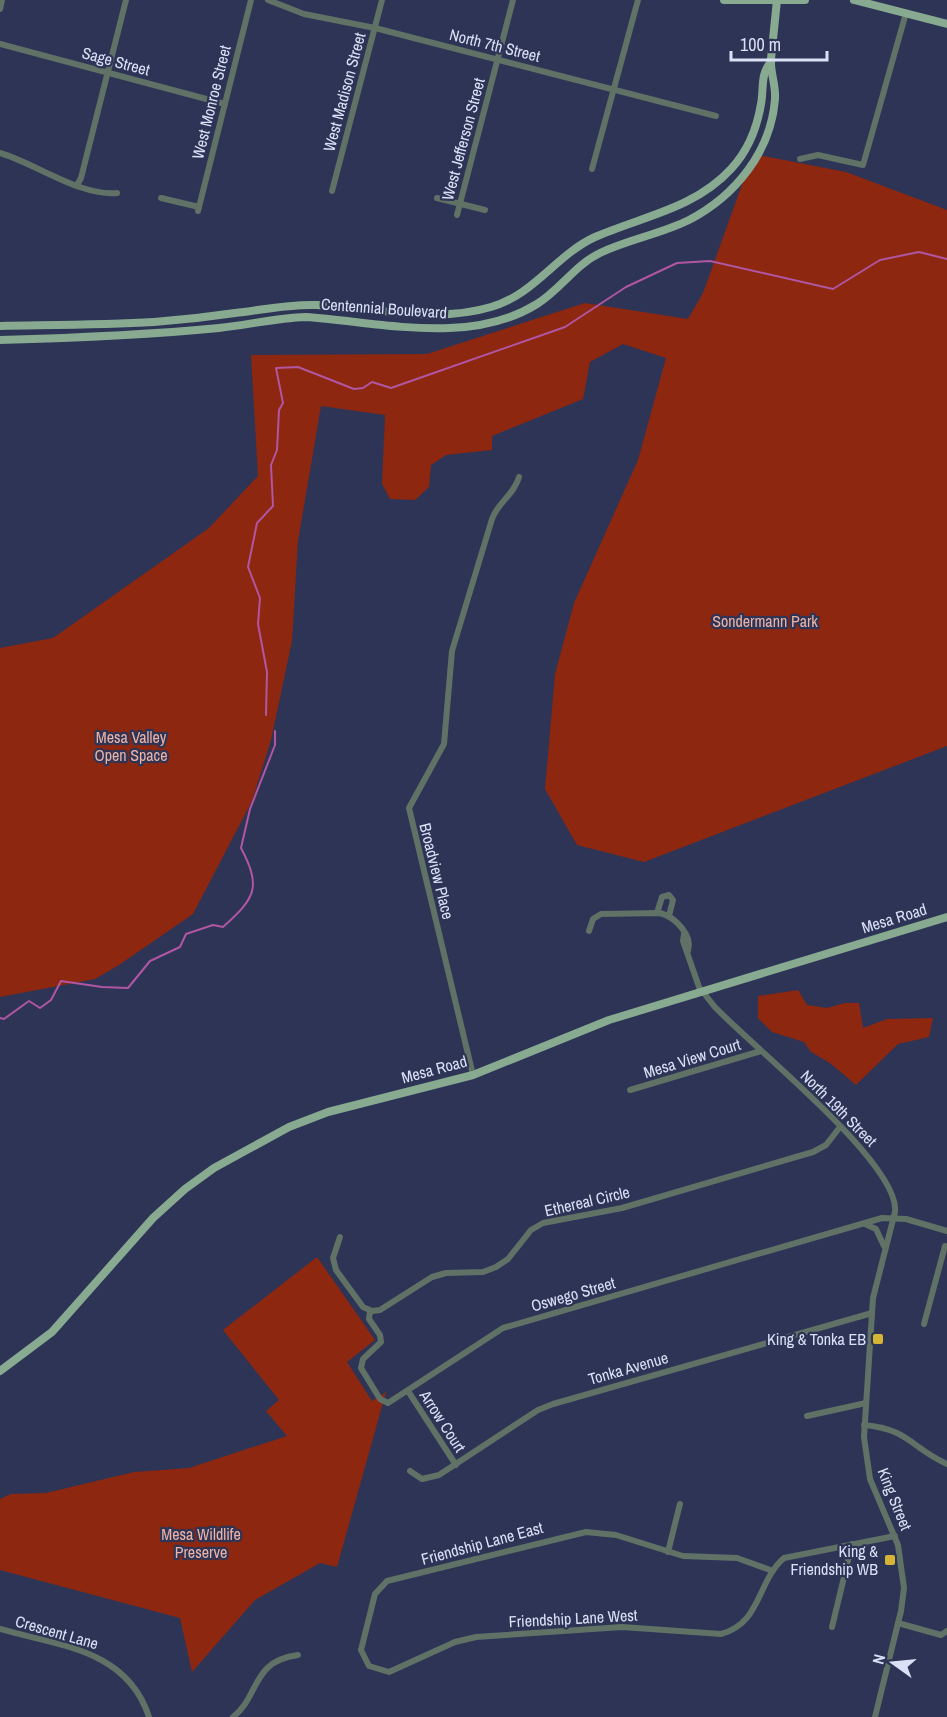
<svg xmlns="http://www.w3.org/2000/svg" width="947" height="1717" font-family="'Archivo Narrow',sans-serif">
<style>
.green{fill:#8d2710}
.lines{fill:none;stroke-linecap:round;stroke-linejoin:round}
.stream{stroke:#b056a2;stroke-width:2}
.minor{stroke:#607165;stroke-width:6}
.major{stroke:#87aa91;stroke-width:8}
.poi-dot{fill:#d6b534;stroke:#2d3456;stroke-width:2}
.labels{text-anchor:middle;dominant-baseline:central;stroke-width:4.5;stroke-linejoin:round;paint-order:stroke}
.street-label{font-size:16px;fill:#dae0f5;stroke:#2d3456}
.park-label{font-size:16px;fill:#edb2a4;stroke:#2d3456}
.poi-label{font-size:16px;fill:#dae0f5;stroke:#2d3456;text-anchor:end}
</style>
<rect width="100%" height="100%" fill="#2d3456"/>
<g class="green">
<path d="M753,154L846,172L947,210V746L644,862L577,845L545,789L555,674L574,603L638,460L666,358L623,344L590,362L583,399L492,436V450L446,455L431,465L429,487L415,500L390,499L382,484L385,415L321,406L298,541L292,641L271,740L252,801L193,914L119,965L95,979L0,997V648L53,638L209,528L258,476L251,355L427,354L585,303L688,319L703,293Z"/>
<path d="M798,990L807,1005L827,1008L845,1003H859L863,1028L887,1019L933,1018L929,1037L898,1044L856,1085L830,1063L811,1052L804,1042L772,1032L758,1018V996Z"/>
<path d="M317,1257L375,1340L347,1362L372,1401L386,1392L337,1567L320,1563L255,1600L192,1672L180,1618L0,1570V1499L11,1494L46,1493L134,1472L189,1468L287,1436L266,1411L279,1400L223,1330Z"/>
</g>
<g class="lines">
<g class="stream">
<path d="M266,715L267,672L258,624L260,598L248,567L257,523L273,506L271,465L277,450L279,410L283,403L276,368L298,367L354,389L363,388L372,382L391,388L565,327L626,287L677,263L710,261L833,289L880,260L919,252L947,259"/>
<path d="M0,1018L4,1019L29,1001L40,1008L51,1000L61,981L102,987L128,988L150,961L180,947L186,934L213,925L223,927C255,898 262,888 241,848L250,809L275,745V731"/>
</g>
<g class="minor">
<path d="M268,0L304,14L375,28L716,116"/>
<path d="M0,9L2,0"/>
<path d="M0,44L225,104"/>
<path d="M0,153C37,164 79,196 117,193"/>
<path d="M800,159L818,155L863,165L906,13"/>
<path d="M592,169L638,0"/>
<path d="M77,185L81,178L126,0"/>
<path d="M332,191L382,0"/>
<path d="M161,198L199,207"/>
<path d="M437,198L485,210"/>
<path d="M198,211L251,0"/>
<path d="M457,215L513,0"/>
<path d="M657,913L662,897L669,895L673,900L669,916"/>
<path d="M589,931L593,919L601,914L660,913C675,917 693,935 688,951"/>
<path d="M684,934L683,941L699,987L714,1006C749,1044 901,1164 895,1212L873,1298L864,1437L870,1479L898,1545L904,1588L901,1611L875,1717"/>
<path d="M473,1075L409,808L444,744L452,651L492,519C498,502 514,495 519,477"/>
<path d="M630,1090L761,1051"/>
<path d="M865,1224L876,1229L884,1246"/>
<path d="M340,1237L333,1258L336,1270L363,1307L372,1311L380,1310L432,1277L446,1273L483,1272L496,1267L508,1259L531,1230L543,1223L622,1208L813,1152L826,1145L840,1127"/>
<path d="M370,1311L369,1319L380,1335L381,1342L363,1359L361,1368L380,1399L388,1403L503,1328L882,1218L906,1219L947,1231"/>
<path d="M924,1324L945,1246"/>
<path d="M408,1391L456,1465"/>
<path d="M807,1416L866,1403"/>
<path d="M864,1425C909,1429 911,1448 947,1464"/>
<path d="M410,1471L422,1479L439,1475L538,1410L553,1404L872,1313"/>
<path d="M668,1552L680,1504"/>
<path d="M773,1571L737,1558L683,1556L616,1535L586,1532L387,1581L375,1594L361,1650L369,1666L389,1672L455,1642L476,1637L622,1627L721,1634C761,1624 757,1581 784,1558L895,1536"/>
<path d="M898,1623L941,1635L947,1631"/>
<path d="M832,1627L852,1544"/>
<path d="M0,1629C59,1646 127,1649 149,1717"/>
<path d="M233,1717C260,1696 251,1661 298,1655"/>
</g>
<g class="major">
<path d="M724,0H805"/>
<path d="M854,0L947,24"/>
<path d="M0,326C51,325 103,325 154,322C181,320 208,317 235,313C262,310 288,304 316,305C374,307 434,324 491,307C534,295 556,255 595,237C643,216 694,209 731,169C747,152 757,128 761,104C764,89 760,74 771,62"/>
<path d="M0,340C73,338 146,335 219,328C248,325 276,318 306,317C380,322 469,346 537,304C560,290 575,265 600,253C629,239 661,234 689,220C735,196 771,152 775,99C776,85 770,72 771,59C773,39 775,20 777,0"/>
<path d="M0,1371L52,1332L153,1218L185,1189L214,1168L289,1127L328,1112L473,1075L609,1020L947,917"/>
</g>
</g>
<g class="poi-dot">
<rect x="872" y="1333" width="12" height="12" rx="3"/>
<rect x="884" y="1554" width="12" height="12" rx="3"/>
</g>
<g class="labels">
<g class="street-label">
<text transform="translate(495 45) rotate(14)">North 7th Street</text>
<text transform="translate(116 61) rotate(15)">Sage Street</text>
<text transform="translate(344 92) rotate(-75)">West Madison Street</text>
<text transform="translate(211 102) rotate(-76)">West Monroe Street</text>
<text transform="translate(463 139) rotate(-75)">West Jefferson Street</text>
<text transform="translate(384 308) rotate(4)">Centennial Boulevard</text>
<text transform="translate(437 871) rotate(76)">Broadview Place</text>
<text transform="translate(894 918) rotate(-17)">Mesa Road</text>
<text transform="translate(692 1058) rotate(-17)">Mesa View Court</text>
<text transform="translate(434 1069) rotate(-15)">Mesa Road</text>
<text transform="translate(839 1108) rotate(45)">North 19th Street</text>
<text transform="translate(587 1201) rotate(-13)">Ethereal Circle</text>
<text transform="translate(573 1294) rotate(-16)">Oswego Street</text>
<text transform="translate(628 1368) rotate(-16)">Tonka Avenue</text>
<text transform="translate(443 1421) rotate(57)">Arrow Court</text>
<text transform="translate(895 1499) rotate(68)">King Street</text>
<text transform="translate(482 1543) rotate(-15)">Friendship Lane East</text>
<text transform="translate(573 1618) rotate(-3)">Friendship Lane West</text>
<text transform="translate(57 1632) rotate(16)">Crescent Lane</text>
</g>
<g class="park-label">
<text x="765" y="621">Sondermann Park</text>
<text x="131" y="737">Mesa Valley<tspan x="131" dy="18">Open Space</tspan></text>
<text x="201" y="1534">Mesa Wildlife<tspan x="201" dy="18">Preserve</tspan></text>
</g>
<g class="poi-label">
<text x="866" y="1339">King &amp; Tonka EB</text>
<text x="878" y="1551">King &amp;<tspan x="878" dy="18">Friendship WB</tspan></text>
</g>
</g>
<g transform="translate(893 1663) rotate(285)" stroke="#2d3456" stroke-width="4.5" paint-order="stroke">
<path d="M0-4.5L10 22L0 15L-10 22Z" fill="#dae0f5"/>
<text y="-9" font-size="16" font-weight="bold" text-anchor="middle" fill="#dae0f5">N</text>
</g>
<path d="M731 51v9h96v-9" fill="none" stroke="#dae0f5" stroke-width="3"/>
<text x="740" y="51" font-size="18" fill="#dae0f5" stroke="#2d3456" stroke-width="4.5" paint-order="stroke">100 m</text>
</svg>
